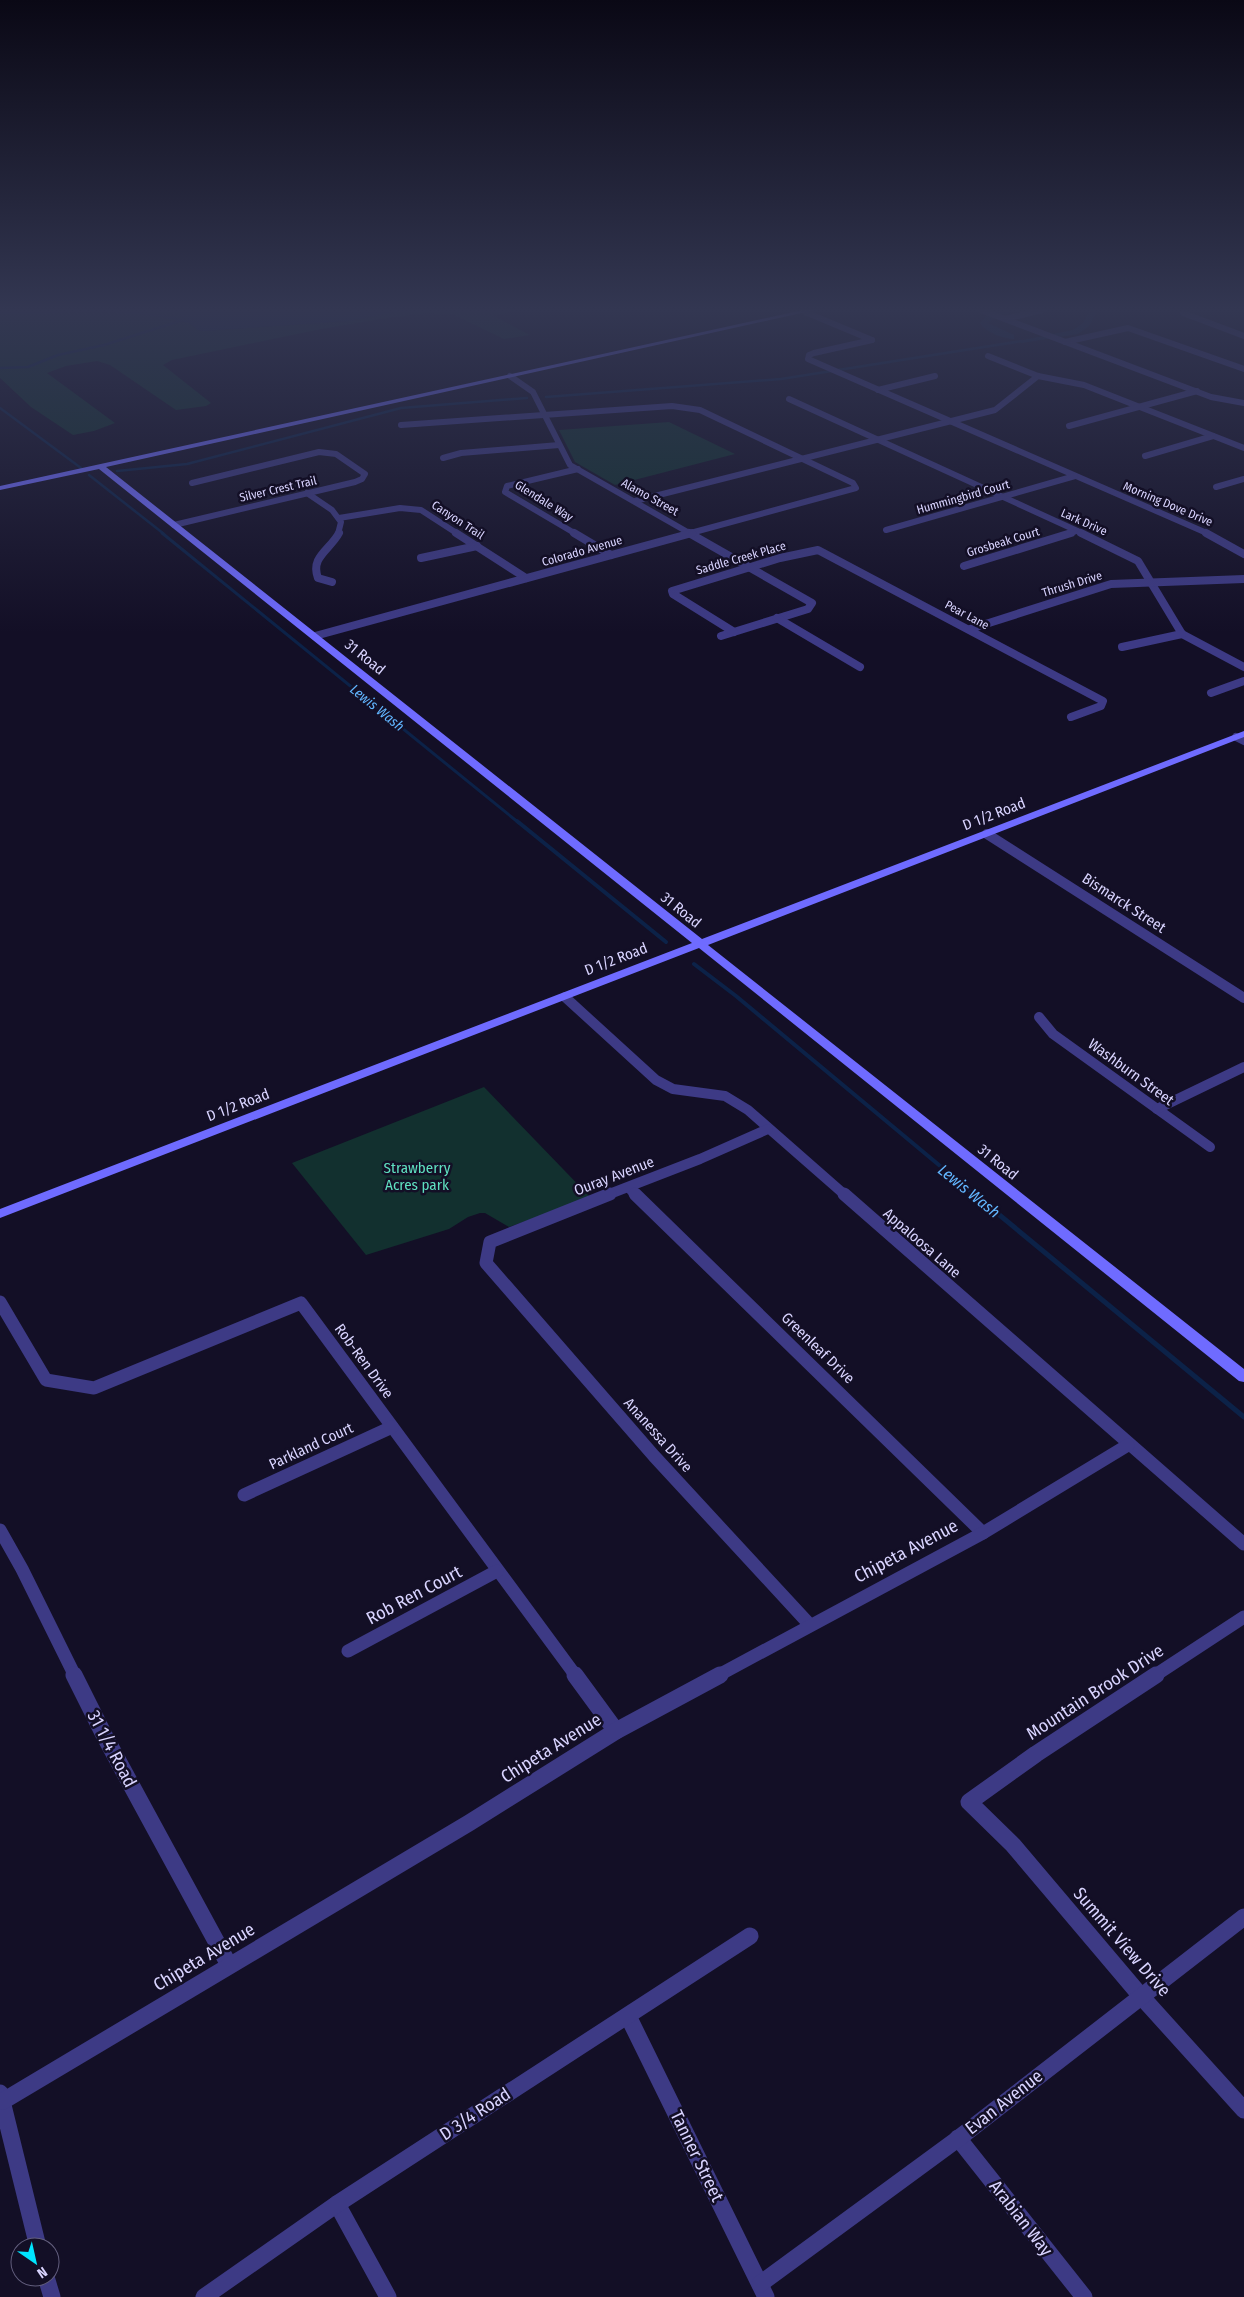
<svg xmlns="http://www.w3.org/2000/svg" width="1244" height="2297" font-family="'Fira Sans Condensed',sans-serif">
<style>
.green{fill:#12302f}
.water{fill:#0c2248}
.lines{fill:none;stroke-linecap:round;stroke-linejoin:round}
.stream-far3{stroke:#0c2248;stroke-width:2.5}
.stream-far2{stroke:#0c2248;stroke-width:3}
.stream-far1{stroke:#0c2248;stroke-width:4}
.stream{stroke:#0c2248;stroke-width:5}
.canal{fill:#0c2248;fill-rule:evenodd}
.street-far4{stroke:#3d3a85;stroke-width:6}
.street-far3{stroke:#3d3a85;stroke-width:8}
.street-far2{stroke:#3d3a85;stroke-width:10}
.street-far1{stroke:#3d3a85;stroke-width:13}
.street{stroke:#3d3a85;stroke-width:17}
.secondary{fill:#6f6bff;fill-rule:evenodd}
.labels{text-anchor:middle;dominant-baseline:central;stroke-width:5;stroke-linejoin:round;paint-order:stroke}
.far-street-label{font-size:12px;fill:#d9d4ff;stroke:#130f26}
.far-water-label{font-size:14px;font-style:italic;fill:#62b6ff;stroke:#130f26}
.street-label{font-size:15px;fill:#d9d4ff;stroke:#130f26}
.park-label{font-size:15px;fill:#5fe0c0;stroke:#130f26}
.water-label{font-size:16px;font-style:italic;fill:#62b6ff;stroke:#130f26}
.near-street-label{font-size:18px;fill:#d9d4ff;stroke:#130f26}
</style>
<rect width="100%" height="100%" fill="#130f26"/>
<g class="green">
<path d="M0,310H180L179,315L198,330L204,331L349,321L406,310H517L494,316L530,335L504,339L452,314L425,313L380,319L316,330L172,360L163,365L211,403L206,406L176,410L110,365L97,361L66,366L47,373L115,423L94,431L73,435L31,407L0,378Z"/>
<path d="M669,422L735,454L615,485L575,462L559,430Z"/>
<path d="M484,1087L591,1198L509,1227L485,1213H480L468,1217L449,1229L366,1255L292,1163Z"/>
</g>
<path class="water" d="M180,310H406L349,321L204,331L198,330L179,315Z"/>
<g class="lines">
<g class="stream-far3">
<path d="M0,313C64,313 128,305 191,322"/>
<path d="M0,368L28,367L58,355L104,345L183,320"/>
<path d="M546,397L781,379L1022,341"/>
<path d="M0,408L81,468"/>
<path d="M117,471L187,464L401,408L527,398"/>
<path d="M89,475L164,534"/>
</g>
<path class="stream-far2" d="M162,533L519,823"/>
<g class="stream-far1">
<path d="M517,821L666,942"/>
<path d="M694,964L736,996L975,1195"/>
</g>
<path class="stream" d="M974,1194L1244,1417"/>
<g class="canal">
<path d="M1005,310H1016L992,320L988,323L1014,335V339C1004,339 985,332 980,323L986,316Z"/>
<path d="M1090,310H1098L1089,326L1078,334L1022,343L1018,341L1073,330L1083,323Z"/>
</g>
<g class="street-far4">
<path d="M981,310L1211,397L1244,403"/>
<path d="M805,312L872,340"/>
<path d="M1183,313L1244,336"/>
<path d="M1005,319L1042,310"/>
<path d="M872,340L814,353L809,355L808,359L1209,534"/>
<path d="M1065,342L1128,328L1244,369"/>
<path d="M988,356L1038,376L1084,385L1244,448"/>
<path d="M510,376L533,392L570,465L691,534"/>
<path d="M878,390L935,376"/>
<path d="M789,399L1084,534"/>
<path d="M401,425L672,406L700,410L853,483L856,488L687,534"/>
<path d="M1069,426L1197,391"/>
<path d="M1145,456L1213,436"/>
<path d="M443,458L461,453L559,445"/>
<path d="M1216,487L1244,479"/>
<path d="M307,493L332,510L341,522L338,534"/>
<path d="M635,501L995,410L1038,376"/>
<path d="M339,518L400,508L421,510L458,534"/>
<path d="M174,525L355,482L362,479L365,474L336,454L319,452L192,483"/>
<path d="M886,530L1075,476"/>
<path d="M576,534L505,492L507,486L578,469"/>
<path d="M1067,534L1077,531"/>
</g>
<g class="street-far3">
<path d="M456,533L526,578"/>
<path d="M574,533L611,555"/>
<path d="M689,533L812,603L808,609L721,636"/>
<path d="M1081,533L1138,561L1182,634L1244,667"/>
<path d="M1206,533L1244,554"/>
<path d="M421,558L477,546"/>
<path d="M964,566L1071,533"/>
<path d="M332,582L318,578C310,557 330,550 339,533"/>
<path d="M777,618L860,667"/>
<path d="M970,629L1111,584L1244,579"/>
<path d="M734,632L673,594L672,591L780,558L818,550L1103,701L1101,706L1071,717"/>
<path d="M315,636L692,533"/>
<path d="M1122,647L1182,634"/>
<path d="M1211,693L1244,681"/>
<path d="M1236,737L1244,741"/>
</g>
<g class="street-far2">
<path d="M987,834L1244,998"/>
<path d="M565,997L656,1080L673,1089L725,1096L748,1110L845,1195"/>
<path d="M1039,1017L1053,1034L1210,1147"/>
<path d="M1157,1109L1244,1067"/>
<path d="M629,1188L636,1195"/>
<path d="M607,1195L700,1159L768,1129"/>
</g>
<g class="street-far1">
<path d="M610,1194L490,1242L486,1263L654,1456L810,1625"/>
<path d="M635,1194L983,1533"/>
<path d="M844,1194L1244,1544"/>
<path d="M0,1302L46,1380L94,1388L301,1303L576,1676"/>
<path d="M244,1495L392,1427"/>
<path d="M0,1530L22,1569L75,1676"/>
<path d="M348,1651L497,1571"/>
<path d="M717,1676L983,1533L1128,1445"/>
<path d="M1154,1676L1244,1617"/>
</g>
<g class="street">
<path d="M74,1675L104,1735L229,1965"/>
<path d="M575,1675L616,1731"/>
<path d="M1156,1675L1036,1754L969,1802L1013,1845L1140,1995L1244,2110"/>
<path d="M628,2016L766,2297"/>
<path d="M0,2093L38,2247"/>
<path d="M3,2101L469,1823L616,1731L720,1675"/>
<path d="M958,2138L1084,2297"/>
<path d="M337,2204L388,2297"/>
<path d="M46,2277L52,2297"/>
<path d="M760,2284L959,2138L1244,1917"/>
<path d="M204,2297L337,2204L750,1936"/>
</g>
<path class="secondary" d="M803,310H815L106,467L702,939L1244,731V737L708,945L1244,1369V1382L1239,1381L699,948L0,1218V1209L692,943L99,469L0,490V486Z"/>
</g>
<linearGradient id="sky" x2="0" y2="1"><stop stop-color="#0a0815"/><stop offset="0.49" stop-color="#333752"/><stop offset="1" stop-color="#333752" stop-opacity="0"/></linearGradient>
<rect width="1244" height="632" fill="url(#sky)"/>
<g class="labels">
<g class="far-street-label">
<text transform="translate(278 489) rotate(-13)">Silver Crest Trail</text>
<text transform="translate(650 497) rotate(29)">Alamo Street</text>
<text transform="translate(963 497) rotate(-16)">Hummingbird Court</text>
<text transform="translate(544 501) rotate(32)">Glendale Way</text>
<text transform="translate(1168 504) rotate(23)">Morning Dove Drive</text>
<text transform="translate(458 520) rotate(33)">Canyon Trail</text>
<text transform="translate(1084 522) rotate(24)">Lark Drive</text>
<text transform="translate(1003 542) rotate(-17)">Grosbeak Court</text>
<text transform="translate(582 551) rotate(-16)">Colorado Avenue</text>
<text transform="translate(741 558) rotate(-16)">Saddle Creek Place</text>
<text transform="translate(1072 584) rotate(-17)">Thrush Drive</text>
<text transform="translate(967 615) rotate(28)">Pear Lane</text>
</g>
<g class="far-water-label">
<text transform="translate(377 708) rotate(39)">Lewis Wash</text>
</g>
<g class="street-label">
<text transform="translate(365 657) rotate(39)">31 Road</text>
<text transform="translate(994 814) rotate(-21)">D 1/2 Road</text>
<text transform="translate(1124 903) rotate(33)">Bismarck Street</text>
<text transform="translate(681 910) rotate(39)">31 Road</text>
<text transform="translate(616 959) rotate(-21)">D 1/2 Road</text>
<text transform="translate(1131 1072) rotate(36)">Washburn Street</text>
<text transform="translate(238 1105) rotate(-21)">D 1/2 Road</text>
<text transform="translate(998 1162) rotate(39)">31 Road</text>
<text transform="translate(614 1176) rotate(-21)">Ouray Avenue</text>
<text transform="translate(922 1243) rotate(41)">Appaloosa Lane</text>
<text transform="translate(818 1348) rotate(44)">Greenleaf Drive</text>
<text transform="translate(364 1361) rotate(54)">Rob-Ren Drive</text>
<text transform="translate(658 1435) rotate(48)">Ananessa Drive</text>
<text transform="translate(311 1446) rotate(-25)">Parkland Court</text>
</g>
<g class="park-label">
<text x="417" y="1168">Strawberry<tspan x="417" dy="17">Acres park</tspan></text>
</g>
<g class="water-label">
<text transform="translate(969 1191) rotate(39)">Lewis Wash</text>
</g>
<g class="near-street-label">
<text transform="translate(906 1551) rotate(-28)">Chipeta Avenue</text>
<text transform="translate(414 1595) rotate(-28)">Rob Ren Court</text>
<text transform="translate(1095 1692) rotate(-33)">Mountain Brook Drive</text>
<text transform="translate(551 1748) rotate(-32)">Chipeta Avenue</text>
<text transform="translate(112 1749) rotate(62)">31 1/4 Road</text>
<text transform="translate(1122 1942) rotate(49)">Summit View Drive</text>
<text transform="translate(204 1957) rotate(-31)">Chipeta Avenue</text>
<text transform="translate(1004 2102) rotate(-38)">Evan Avenue</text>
<text transform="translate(475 2114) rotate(-33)">D 3/4 Road</text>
<text transform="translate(697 2156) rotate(64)">Tanner Street</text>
<text transform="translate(1021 2218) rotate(52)">Arabian Way</text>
</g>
</g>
<g transform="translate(35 2262) rotate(146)"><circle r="24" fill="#130f26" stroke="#625e7d"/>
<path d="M0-4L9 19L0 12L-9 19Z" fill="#00e5ff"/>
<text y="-8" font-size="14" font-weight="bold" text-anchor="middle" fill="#d9d4ff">N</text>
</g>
</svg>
